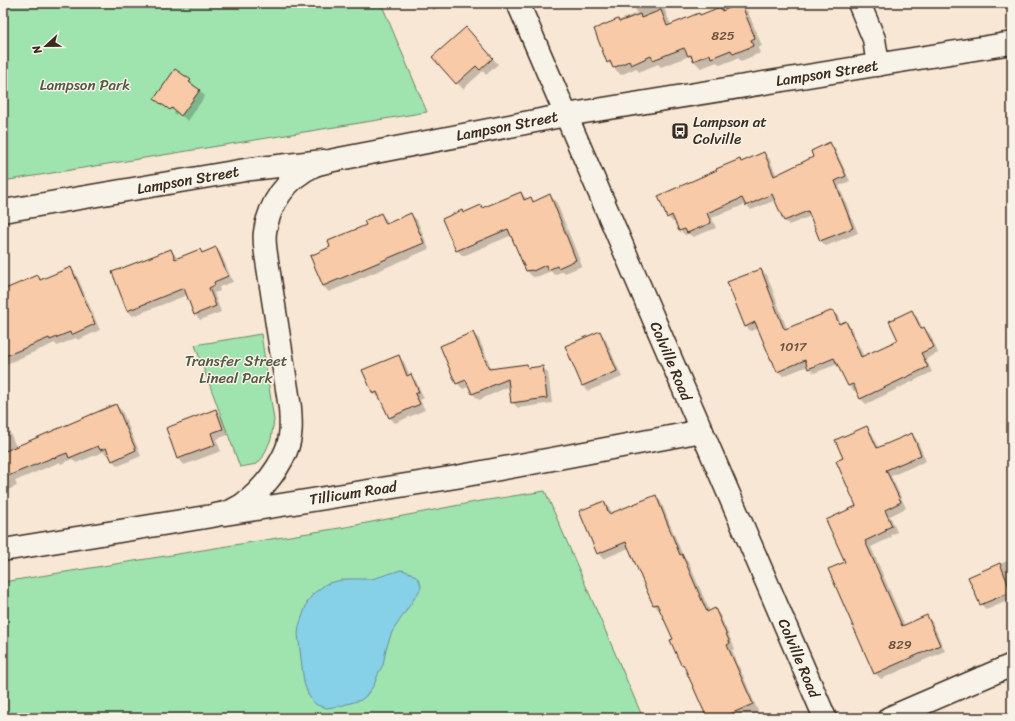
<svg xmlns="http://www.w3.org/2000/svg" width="1015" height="721" font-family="Sriracha,sans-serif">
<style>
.green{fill:#9fe3af;stroke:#6d8666}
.water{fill:#86d1e7;stroke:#688e97}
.shadow{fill:#0003}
.building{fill:#f8caa7;stroke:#3b2a1e}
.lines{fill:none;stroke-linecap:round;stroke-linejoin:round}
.minor-casing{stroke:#3b2a1e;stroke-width:25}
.major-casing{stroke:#3b2a1e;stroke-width:25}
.minor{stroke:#f7f3e8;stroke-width:22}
.major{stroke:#f7f3e8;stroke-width:22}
.labels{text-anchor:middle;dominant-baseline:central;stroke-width:3;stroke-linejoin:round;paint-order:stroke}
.number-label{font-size:13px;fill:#6a5240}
.street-label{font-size:15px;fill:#3b2a1e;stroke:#f7f3e8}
.park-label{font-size:15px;fill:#545842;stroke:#f7f3e8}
.poi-label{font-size:15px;fill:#3b2a1e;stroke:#f7f3e8;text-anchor:start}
</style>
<rect width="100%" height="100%" fill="#f7e7d4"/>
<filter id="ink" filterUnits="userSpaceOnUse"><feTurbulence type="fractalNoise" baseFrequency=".025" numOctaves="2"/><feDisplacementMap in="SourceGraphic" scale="8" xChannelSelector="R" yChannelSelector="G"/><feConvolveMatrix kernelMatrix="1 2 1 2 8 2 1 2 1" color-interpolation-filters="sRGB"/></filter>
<g filter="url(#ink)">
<g class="green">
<path d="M3,3H381L427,112L3,181Z"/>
<path d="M261,334L274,420L271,439L263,457L257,464L240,467L195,345Z"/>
<path d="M545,491L643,718H3V582L346,527L475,502Z"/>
</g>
<path class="water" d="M401,570C409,571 421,577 421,587C421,589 419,591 418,593L392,632L386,649L383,665L379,672L374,685L366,696L361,700L340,706L327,708L317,705L312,701L308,694L304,683L298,634L299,626L307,603L313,594L326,584L337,581L346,579H372Z"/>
<g class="shadow">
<path d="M427,3H449L433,10Z"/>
<path d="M633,3H662L671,25L701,16L720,8L723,12L741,5L748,12L762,46L758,48L760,53L741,61L738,58L720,65L717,62L701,68L689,56L661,67L658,64L639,72L636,68L621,75L608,62L595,30L637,13Z"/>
<path d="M471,34L498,64L486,75L483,71L463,89L433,57Z"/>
<path d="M190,81L205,96L188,121L178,113L176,115L174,113L175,112L161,102Z"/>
<path d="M830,144L835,149L850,181L839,186L858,233L826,246L821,241L811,216L789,225L784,220L776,200L751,210L746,204L712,218L716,228L693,237L689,234L685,235L680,230L676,221L673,222L668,217L718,171L740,160L743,163L764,153L769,158L777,176L815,158Z"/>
<path d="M521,193L527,199H531L535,202L550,196L556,201L582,266L565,273L563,271L554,275L551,271L539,276L533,277L527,271L512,235L463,256L457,250L464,214L481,206L483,208Z"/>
<path d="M381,214L387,220L388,224L411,214L417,220L429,249L329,292L323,286L332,248L367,225Z"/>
<path d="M216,248L221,254L233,282L219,287L220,291L214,293L221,312L200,320L195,314L187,295L133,316L127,310L171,250L178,259L200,250L203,253Z"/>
<path d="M71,268L76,274L100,330L78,340L76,338L57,346L55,343L4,365L3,289L5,291L38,277L41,280Z"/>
<path d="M761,270L767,275L787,329L833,311L838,316L841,324L846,322L851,328L864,357L899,340L912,311L917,317L923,329L924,328L930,334L938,353L926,359L932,372L866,404L861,399L857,390L854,391L849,386L838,364L814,373L808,366L783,376L778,371L774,363L772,360L759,328L751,331L745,326Z"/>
<path d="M599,332L605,338L622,377L588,391L583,386Z"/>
<path d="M473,333L479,339L492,370L527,365L530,369L542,367L548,373L552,403L518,408L512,402L510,386L479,400L473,394L470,386L463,389L457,383Z"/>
<path d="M398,356L404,362L410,376L416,381L424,398L420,400L425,410L395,423L389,417L381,398L380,399L374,393Z"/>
<path d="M116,405L122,411L141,456L118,466L112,460L110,454L107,455L103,452L76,463L72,459L61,464L60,462L15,481L17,486L3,492V420L6,423L16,447Z"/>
<path d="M215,411L221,416L228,435L216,439L221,451L184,465L178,459L167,428Z"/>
<path d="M866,427L872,433L879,448L912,434L917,440L926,461L891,476L906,508L890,516L897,532L891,535L892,537L871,547L905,626L927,616L932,622L945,651L881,679L875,673L847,562L857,506L844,459Z"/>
<path d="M656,496L661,502L683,556L688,561L710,612L715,609L720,615L735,649L732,650L761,718H708L686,669L682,665L674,640L661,610H659L654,605L629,548L603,559L598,553L604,502L609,507L612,514Z"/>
<path d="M1012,559V599L986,610L981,604L969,577Z"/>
</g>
<g class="building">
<path d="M741,3L755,38L751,40L753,46L733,54L731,50L711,58L710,54L693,61L691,55L688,56L684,48L653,60L651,56L631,65L629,61L613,68L610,61L607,63L594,29L618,19L619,22L640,14L641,18L661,10L667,26L699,13L700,15L720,7L722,11Z"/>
<path d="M466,27L493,58L480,70L476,66L456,84L432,57Z"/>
<path d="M175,69L191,80L189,82L200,90L181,116L172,108L170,110L154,99Z"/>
<path d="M830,142L846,176L835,181L853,228L820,241L808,211L784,221L772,194L746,206L742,198L707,213L711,223L687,233L685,229L679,231L672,215L667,218L658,196L717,170L716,169L740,159L741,162L764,152L774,176L813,157L811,151Z"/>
<path d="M521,192L524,200L531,197L533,202L550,194L576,260L558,268L557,266L548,270L546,265L533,271L532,270L526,271L508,229L456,251L442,219L462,210L463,213L481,205L482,208Z"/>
<path d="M381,213L386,224L411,213L424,243L323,286L310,256L330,247L328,241L366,225L364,221Z"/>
<path d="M216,247L228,276L214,282L215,285L209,288L216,306L194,315L184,288L127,311L112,272L171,249L175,259L200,249L202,253Z"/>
<path d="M71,267L95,324L71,335L70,332L50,340L49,338L3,357V290L38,275L40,280Z"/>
<path d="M761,269L783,327L785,329L833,310L839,324L846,321L861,357L898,340L889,321L912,310L921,329L924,327L934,347L921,353L928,367L860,399L853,384L848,386L834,358L808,369L805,360L777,372L772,360H771L755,322L745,327L727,282Z"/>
<path d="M600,331L617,371L582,386L565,346Z"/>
<path d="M473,332L489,369L527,364L528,368L543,366L547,398L511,403L508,379L472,394L466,380L456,384L440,346Z"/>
<path d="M399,355L407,376L411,374L419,392L415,394L420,404L389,418L377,392L373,394L362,370Z"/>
<path d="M116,404L136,450L112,461L106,448L100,450L98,446L69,458L67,453L54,458V457L3,478V452Z"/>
<path d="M216,409L223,429L211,433L215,445L177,459L166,428Z"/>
<path d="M867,426L877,448L912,433L921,455L886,470L901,502L885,510L892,526L885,529L886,531L865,541L902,626L927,615L940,645L874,674L828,569L845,562L826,520L856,506L836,461L843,458L835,440Z"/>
<path d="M656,495L680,555L682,554L707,612L715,608L730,643L727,645L753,704L721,718H707L683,664L681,665L670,640L673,639L657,604L653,605L626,542L597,554L579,511L604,501L609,514Z"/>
<path d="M1000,563L1011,592L980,605L968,577Z"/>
</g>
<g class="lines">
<g class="minor-casing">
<g id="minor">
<path d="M518,3L825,718"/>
<path d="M859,3L874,39L878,65"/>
<path d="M3,211L251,169L324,161"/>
<path d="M225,514L456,477L702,431"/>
<path d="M889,718L1012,665"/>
</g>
</g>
<g class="major-casing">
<path id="major" d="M3,550L212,516C219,514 227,513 233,510C255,500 277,472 286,451C292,437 291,422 290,408L266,254C265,247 264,239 265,232C269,204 287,178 313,166C319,163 327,162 334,160L566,115L1012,43"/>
</g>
<use href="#minor" class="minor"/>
<use href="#major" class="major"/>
</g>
</g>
<defs>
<g id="bus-square" transform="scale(0.9)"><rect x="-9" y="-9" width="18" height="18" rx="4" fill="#3b2a1e" stroke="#f7f3e8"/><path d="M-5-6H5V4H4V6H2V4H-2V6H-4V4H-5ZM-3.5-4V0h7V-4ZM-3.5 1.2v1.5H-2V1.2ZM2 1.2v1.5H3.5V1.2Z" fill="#fff"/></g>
</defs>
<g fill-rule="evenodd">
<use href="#bus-square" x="680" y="131"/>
</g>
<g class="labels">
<g class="number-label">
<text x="723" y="35">825</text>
<text x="793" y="346">1017</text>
<text x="900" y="644">829</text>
</g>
<g class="street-label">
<text transform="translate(827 73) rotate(-9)">Lampson Street</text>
<text transform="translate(507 126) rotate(-11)">Lampson Street</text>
<text transform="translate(188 180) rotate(-10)">Lampson Street</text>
<text transform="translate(671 361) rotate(67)">Colville Road</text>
<text transform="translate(353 493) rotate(-9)">Tillicum Road</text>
<text transform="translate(799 658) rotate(67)">Colville Road</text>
</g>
<g class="park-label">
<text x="85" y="85">Lampson Park</text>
<text x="236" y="361">Transfer Street<tspan x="236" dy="17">Lineal Park</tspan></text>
</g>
<g class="poi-label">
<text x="693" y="122">Lampson at<tspan x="693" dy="17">Colville</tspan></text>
</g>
</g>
<rect width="1015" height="721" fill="none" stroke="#f7f3e8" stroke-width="16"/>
<rect x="8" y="8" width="999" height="705" fill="none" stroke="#3b2a1e" stroke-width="1.5" filter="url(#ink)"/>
<g transform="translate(46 46) rotate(248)" stroke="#f7f3e8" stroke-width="3" paint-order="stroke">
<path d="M0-3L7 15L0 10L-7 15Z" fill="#3b2a1e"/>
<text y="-6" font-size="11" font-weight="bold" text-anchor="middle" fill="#3b2a1e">N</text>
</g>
</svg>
